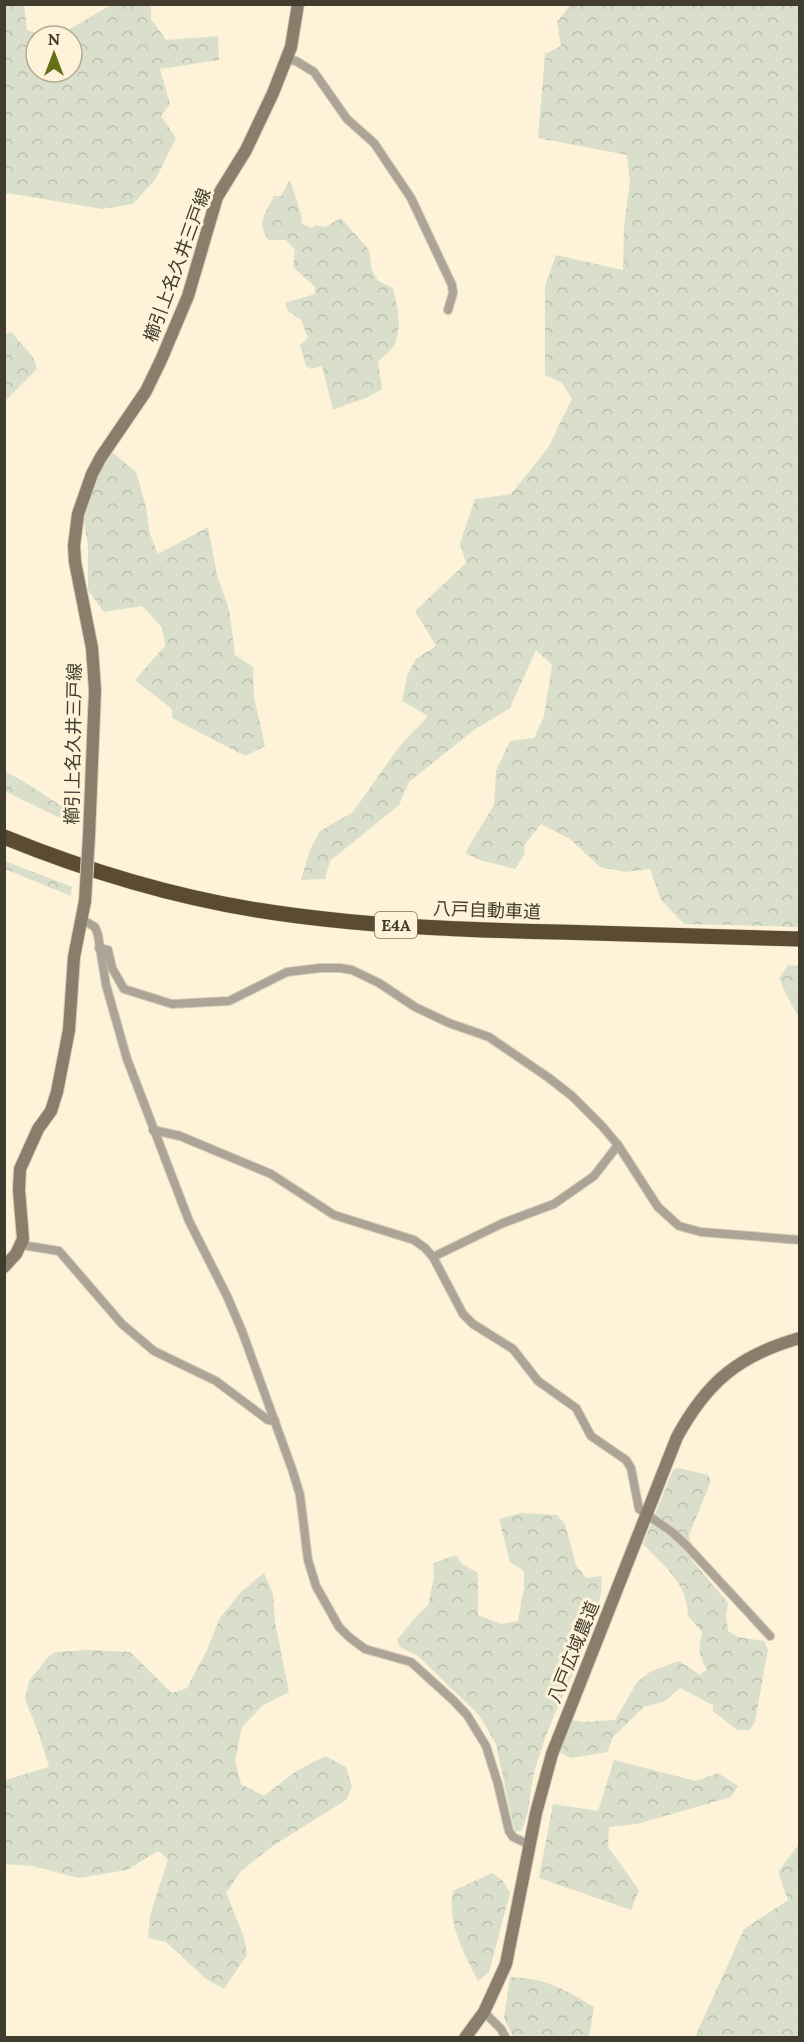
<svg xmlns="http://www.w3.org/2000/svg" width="804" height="2042" font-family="Lora,'Noto Sans JP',serif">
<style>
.forest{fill:url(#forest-crowns)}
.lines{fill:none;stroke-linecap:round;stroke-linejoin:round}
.street-casing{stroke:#d8ceb7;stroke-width:10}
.secondary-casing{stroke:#d8ceb7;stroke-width:14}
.highway-casing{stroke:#d8ceb7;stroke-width:16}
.street{stroke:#ada498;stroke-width:8}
.secondary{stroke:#8a7d6c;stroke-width:12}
.highway{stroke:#5c4b33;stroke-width:15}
.secondary-bridge-casing{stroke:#d8ceb7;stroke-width:14;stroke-linecap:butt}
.secondary-bridge{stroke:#8a7d6c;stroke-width:12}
.labels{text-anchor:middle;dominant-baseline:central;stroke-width:6;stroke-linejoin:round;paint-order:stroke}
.shield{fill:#fef3d9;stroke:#7a7361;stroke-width:1.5}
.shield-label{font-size:16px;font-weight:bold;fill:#413c2e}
.street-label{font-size:18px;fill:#413c2e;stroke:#fef3d9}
</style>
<defs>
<pattern id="forest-crowns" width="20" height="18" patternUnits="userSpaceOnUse" patternTransform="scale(1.5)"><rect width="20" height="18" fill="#d9dfcb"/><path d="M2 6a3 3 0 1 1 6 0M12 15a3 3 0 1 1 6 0" fill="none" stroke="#bbc0af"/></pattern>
</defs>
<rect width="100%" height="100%" fill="#fef3d9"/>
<g class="forest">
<path d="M571,4L799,5V927L684,924L661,900L650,869L625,872L600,867L570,839L541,824L525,844L524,855L515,869L480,860L465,853L494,805L496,771L510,741L534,738L544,716L552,665L536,650L510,708L474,730L409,782L399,805L330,861L325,879L301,880L310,850L320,831L353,812L399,747L428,716L402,701L407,676L416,659L436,646L415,611L466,563L460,543L475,499L511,494L548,448L572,399L562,383L545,375V286L556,255L623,270L624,227L630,181L627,155L538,138L545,54L561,46L557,22Z"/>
<path d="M4,5H24L27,30L45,36H36V72H72V36H58L111,5H151V19L166,40L218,36L219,60L160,69L170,104L161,116L176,138L155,180L133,204L102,209L8,193L5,194Z"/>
<path d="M290,180L301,214L302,224L312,228L315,225L325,227L341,218L369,250L372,270L378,281L393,288C397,304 403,329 394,345C391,351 383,357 378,362L382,389L368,397L333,410L322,366L311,369L306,366L300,345L308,338L301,320L288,311L285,303L315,294V287L293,267L295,250L286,240H269C255,223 266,213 274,196H281Z"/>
<path d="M11,332L33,357L37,369L5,401V335Z"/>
<path d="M100,448L113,453L136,472L146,507L150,534L158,554L208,527L217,575L229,609L235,655L253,667L254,697L265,746L245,756L172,718V709L135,680L165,646L162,627L142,606L104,612L88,590V545L82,511Z"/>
<path d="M4,771C29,783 51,800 74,814L75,819L72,824L5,791Z"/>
<path d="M5,861L72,887L71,896L5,869Z"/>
<path d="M788,965L799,966V1018L786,994L779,978Z"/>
<path d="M679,1468L708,1475L711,1481L689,1535L691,1559L728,1603L726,1615L728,1631L738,1637L764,1641L768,1649L755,1722L750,1730H737L713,1711V1705L680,1688L665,1701L644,1707L613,1737L607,1752L571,1758L559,1752L571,1720L584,1722L615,1720L637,1682L650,1672L679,1661L700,1675L707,1669C698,1656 699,1648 702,1632L688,1616C687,1582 665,1567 643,1544L673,1470Z"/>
<path d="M521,1513L557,1515L565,1524L576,1565L586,1578L601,1576C608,1612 554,1707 542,1748C538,1759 534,1771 532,1783C529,1799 529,1817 521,1831H515L512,1820L496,1744L479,1715L418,1656L400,1647L397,1640L413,1620L428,1605L434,1577L433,1563L456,1555L461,1563L478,1573V1615L501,1624L518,1621L524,1588V1571L510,1562L499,1519Z"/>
<path d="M264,1573L273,1594L275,1622L289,1692L263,1705L242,1727L235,1761L241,1784L264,1796L295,1772L325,1756L346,1767L352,1787L346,1800L274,1845L241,1871L226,1893L244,1937L247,1955L224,1989L206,1979L166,1942L148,1938L150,1916L168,1859L158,1851L127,1870L78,1878L33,1866L5,1864V1780L49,1767L36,1726L25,1700L29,1681L50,1655L56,1652L89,1650L130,1652L172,1693L187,1688L206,1652L220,1618L241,1592Z"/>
<path d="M614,1760L696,1781L718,1773L738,1786L731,1797L637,1824L609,1827L608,1847L639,1890L631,1910L539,1878L553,1804L598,1811Z"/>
<path d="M799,1844V2037H695L744,1929L788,1900L778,1872Z"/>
<path d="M492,1873L503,1881L510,1893L489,1972L478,1981C464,1952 447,1925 453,1891Z"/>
<path d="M510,1977C549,1979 561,1988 594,2007L589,2037H513L504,2018Z"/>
</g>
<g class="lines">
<g class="street-casing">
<g id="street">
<path d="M286,59L296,61L314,72L347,119L374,143L411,198L452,285L453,293L448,310"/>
<path d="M83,920L95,927L98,935L106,985L127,1059L189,1221L227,1296L242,1331L292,1469L300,1495L308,1560L316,1586L339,1627L349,1637L365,1649L411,1662L454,1701L467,1715L486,1746L498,1784L509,1831L513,1837L530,1845"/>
<path d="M99,948L108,950L112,968L124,989L172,1004L229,1001L287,972L320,968H340L352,970L379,983L415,1007L449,1023L489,1037L549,1078L572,1096L602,1126L618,1145L658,1207L679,1226L701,1232L800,1240"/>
<path d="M153,1130L180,1136L271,1174L334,1215L414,1240L425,1248L433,1257L463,1314L473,1324L513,1349L538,1381L576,1408L591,1436L626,1460L631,1468L639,1509L672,1532L687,1546L770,1636"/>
<path d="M22,1245L59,1251L122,1324L154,1351L216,1381L268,1420L275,1421"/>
<path d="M433,1257L503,1223L554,1204L594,1176L618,1145"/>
<path d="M484,2012L501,2029L506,2038"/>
</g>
</g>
<g class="secondary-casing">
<g id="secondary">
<path d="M89,836L95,690L92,648L75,562L74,546L78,514L92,474L101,457L146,391L161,360L188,296L217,197L246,150L273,93L291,47L298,4"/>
<path d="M4,1267L16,1254L23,1239L19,1190L20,1169L38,1129L51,1111L57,1092L69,1030L74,957L85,901"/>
<path d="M465,2038L484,2012L506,1964L536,1813L552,1754L677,1437C707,1382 739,1355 800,1338"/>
</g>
</g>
<g class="highway-casing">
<path id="highway" d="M4,837C85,870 170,896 257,910C357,926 458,930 559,932C639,934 719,936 800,939"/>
</g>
<use href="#street" class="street"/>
<use href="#secondary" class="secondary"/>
<use href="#highway" class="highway"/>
<g class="secondary-bridge-casing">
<path id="secondary-bridge" d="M85,901L89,836"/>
</g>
<use href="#secondary-bridge" class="secondary-bridge"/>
</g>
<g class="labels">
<rect class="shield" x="375" y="912" width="42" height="26" rx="4.5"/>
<g class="shield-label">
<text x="396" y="925">E4A</text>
</g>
<g class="street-label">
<text transform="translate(177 265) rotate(-70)">櫛引上名久井三戸線</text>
<text transform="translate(73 744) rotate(-89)">櫛引上名久井三戸線</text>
<text transform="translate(487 910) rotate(2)">八戸自動車道</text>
<text transform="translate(573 1652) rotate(-68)">八戸広域農道</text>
</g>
</g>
<rect width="804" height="2042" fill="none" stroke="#413c2e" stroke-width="12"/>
<g transform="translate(54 54)"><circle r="28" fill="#fef3d9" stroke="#b2aa95" stroke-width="1.5"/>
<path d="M0-4.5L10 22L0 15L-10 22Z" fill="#636f19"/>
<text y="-9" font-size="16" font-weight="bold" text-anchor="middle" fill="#413c2e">N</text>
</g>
</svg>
